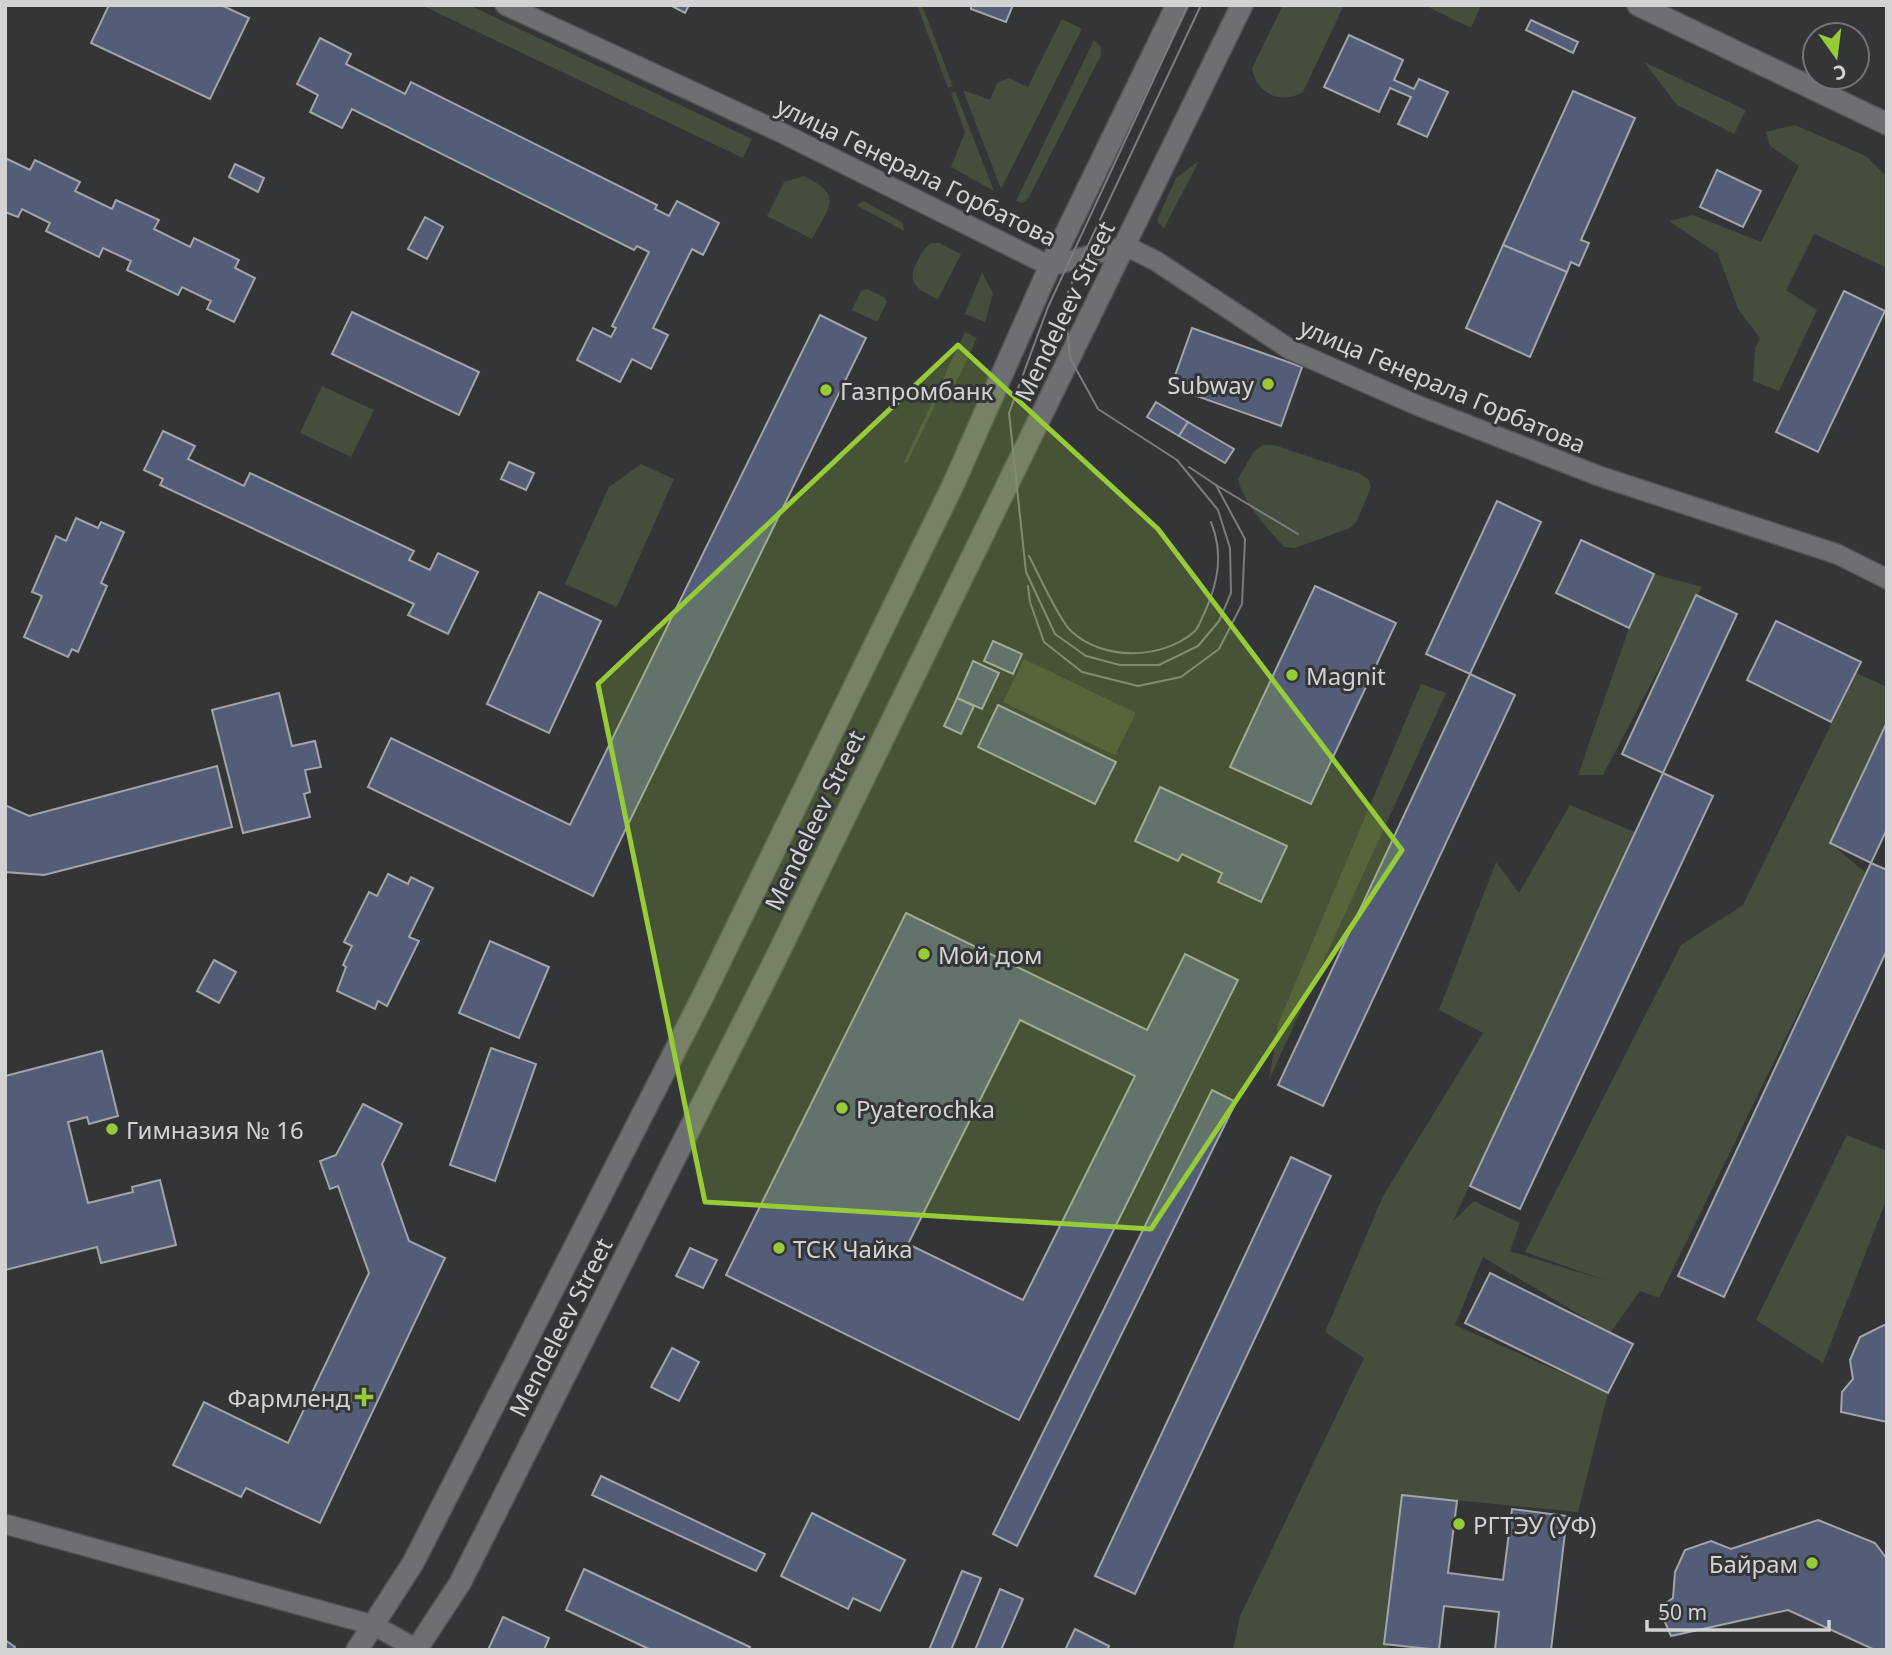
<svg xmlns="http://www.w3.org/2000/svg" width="1892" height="1655" font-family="'Noto Sans',sans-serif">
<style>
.green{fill:#454d3d}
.building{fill:#545d77;stroke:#a3a4a7;stroke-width:2;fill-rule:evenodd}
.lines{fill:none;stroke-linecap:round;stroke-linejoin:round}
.street-casing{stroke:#525355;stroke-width:22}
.secondary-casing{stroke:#525355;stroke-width:24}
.street{stroke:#6e6f72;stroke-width:19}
.secondary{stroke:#6e6f72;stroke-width:21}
.tram{stroke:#7c7c7e;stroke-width:2}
.marked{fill:#97cc38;fill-opacity:0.2;stroke:#97cc38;stroke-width:5;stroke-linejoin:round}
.poi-dot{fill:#97cc38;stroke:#343537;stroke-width:2.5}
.labels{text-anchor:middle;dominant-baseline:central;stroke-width:6;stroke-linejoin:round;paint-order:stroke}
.street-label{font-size:24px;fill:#d3d3d5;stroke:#343537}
.poi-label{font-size:24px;fill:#d3d3d5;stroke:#343537;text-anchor:start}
</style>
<rect width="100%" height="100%" fill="#343537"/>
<g class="green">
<path d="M421,5H469L752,139L743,158Z"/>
<path d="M917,5H922L953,86L948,88Z"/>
<path d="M1283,5H1344L1303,92C1281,105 1256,94 1252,68Z"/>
<path d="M1431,5H1481L1471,28L1430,8Z"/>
<path d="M1062,19L1082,29L1001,189L963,90L990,100L997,83L1009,78L1028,87Z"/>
<path d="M1094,40L1101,47V55L1029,197L1023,203L1016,201Z"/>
<path d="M1644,62L1746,110L1734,134L1677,105Z"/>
<path d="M955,91L994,191L951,167L965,132L951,93Z"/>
<path d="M1795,125L1866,156L1887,177V268L1814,234L1786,290L1817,310L1779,391L1753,381L1755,349L1760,338L1738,309L1718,254L1669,221L1693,215L1761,242L1799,166L1770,146L1766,132Z"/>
<path d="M1199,161L1164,228L1158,223V218L1176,178Z"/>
<path d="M804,176C844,196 830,205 812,239L767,216L784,182Z"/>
<path d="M864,201L903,223L904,231L856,205Z"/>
<path d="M931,243H939L961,254L938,299C919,290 905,284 917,262C921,254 924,248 931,243Z"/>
<path d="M982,272L993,294L985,322L965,314Z"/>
<path d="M867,289L884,297L887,302L877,322L852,310L861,291Z"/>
<path d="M965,332L977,338L948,400L939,397L907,463L904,462Z"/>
<path d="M322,386L374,410L351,457L300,433Z"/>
<path d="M1263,445H1274L1358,473L1368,479L1371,487L1357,521L1350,528L1295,548L1284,547C1267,528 1244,504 1238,479L1254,451Z"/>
<path d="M641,464L674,479L617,607L565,584L609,487Z"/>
<path d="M1654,574L1702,587L1603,775H1578L1629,628Z"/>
<path d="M1024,659L1136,713L1115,755L1003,702Z"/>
<path d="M1856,673L1887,687V722L1830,843L1866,873L1659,1298L1640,1291L1610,1333L1483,1257L1455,1325L1608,1393L1578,1512L1402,1495L1384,1643L1392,1650H1233L1240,1616L1364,1358L1325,1332L1383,1196L1483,1033L1439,1010L1496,862L1519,893L1570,805L1635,832L1453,1221L1474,1201L1520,1223L1510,1251L1607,1281L1525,1252L1681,945L1743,905Z"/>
<path d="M1421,684L1446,693L1269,1080L1278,1024Z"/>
<path d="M1847,1135L1887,1151V1198L1823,1363L1756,1320Z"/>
</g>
<g class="building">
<path d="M109,5H221L249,18L210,99L91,43Z"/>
<path d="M670,5H689L685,13Z"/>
<path d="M971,5H1013L1006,22L971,9Z"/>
<path d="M1531,20L1578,42L1573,53L1526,30Z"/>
<path d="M1349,35L1403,60L1394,80L1414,89L1419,79L1448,92L1427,137L1398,124L1411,97L1390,88L1379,112L1324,87Z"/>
<path d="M320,38L351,54L346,64L405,94L411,82L657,205L655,209L669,216L677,201L719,223L703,255L692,249L653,328L668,335L651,369L632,359L620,382L577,360L593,328L611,337L616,328L612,326L649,252L637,246L634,250L352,109L342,128L310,112L318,95L297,84Z"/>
<path d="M1573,91L1635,118L1581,240L1589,243L1579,266L1571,262L1567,272L1503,245Z"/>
<path d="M778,111L786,114L781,124L774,120Z"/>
<path d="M5,158L30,170L35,160L80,182L75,191L112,209L116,200L159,220L154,229L190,247L194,238L239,260L235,268L255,278L234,322L207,309L211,301L182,287L178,295L127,270L131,261L103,248L99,257L46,231L50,223L22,209L18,217L5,212Z"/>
<path d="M235,164L264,178L258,192L229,177Z"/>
<path d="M1717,170L1761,191L1743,227L1700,207Z"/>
<path d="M425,217L443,227L427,259L408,249Z"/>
<path d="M1503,245L1567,272L1530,357L1466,328Z"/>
<path d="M1844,291L1885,311L1818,452L1776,432Z"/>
<path d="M352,312L479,372L459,415L332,354Z"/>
<path d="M820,315L866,338L593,896L368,787L391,738L570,825Z"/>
<path d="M1192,328L1302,367L1281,426L1171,387Z"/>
<path d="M1156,402L1188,422L1179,436L1147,417Z"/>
<path d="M1188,422L1234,449L1225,463L1179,436Z"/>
<path d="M163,431L195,446L188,459L244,486L250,473L414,551L409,560L430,570L438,553L478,572L448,634L408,615L414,604L160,485L163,479L144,470Z"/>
<path d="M509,462L534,473L526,490L501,479Z"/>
<path d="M1497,501L1541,522L1470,674L1426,654Z"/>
<path d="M76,518L98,528L101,522L124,532L101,583L107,586L78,652L72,649L68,657L24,637L42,596L32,592L56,536L66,541Z"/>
<path d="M1581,540L1654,574L1629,628L1556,593Z"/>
<path d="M1315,586L1396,623L1311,804L1230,767Z"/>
<path d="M539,592L601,621L549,733L487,704Z"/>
<path d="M1696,595L1737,614L1663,773L1622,754Z"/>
<path d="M1776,621L1861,662L1831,722L1747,680Z"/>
<path d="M993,641L1022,654L1013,674L984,661Z"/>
<path d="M973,661L999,673L982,709L957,698Z"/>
<path d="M1470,674L1515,695L1323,1106L1278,1085Z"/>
<path d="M279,693L292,746L315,741L321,767L305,770L310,792L304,794L310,817L243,833L212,710Z"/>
<path d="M957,698L974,706L961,734L944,726Z"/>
<path d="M998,705L1116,762L1095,804L978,747Z"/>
<path d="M1887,722V829L1871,863L1830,843Z"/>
<path d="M217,766L232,827L44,875L5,872V805L29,816Z"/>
<path d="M1663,773L1713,796L1520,1209L1470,1186Z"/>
<path d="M1160,787L1287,846L1261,902L1218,882L1222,873L1182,854L1178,861L1135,841Z"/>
<path d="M1871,863L1887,870V950L1724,1297L1678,1276Z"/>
<path d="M388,874L408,884L411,877L433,888L409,937L419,941L387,1006L378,1001L375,1009L337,991L346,967L343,965L352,946L344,942L369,892L377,896Z"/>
<path d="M906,913L1147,1030L1185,954L1238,980L1019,1420L726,1275ZM1020,1020L1135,1076L1023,1300L908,1244Z"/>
<path d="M490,941L549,967L519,1038L459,1013Z"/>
<path d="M214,960L236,972L219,1003L197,991Z"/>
<path d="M491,1048L536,1064L495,1181L450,1165Z"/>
<path d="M102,1051L118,1116L89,1124L87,1117L68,1122L88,1203L133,1192L132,1187L160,1180L176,1245L101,1263L97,1247L5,1270V1076Z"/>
<path d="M1212,1090L1236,1102L1017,1546L993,1534Z"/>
<path d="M363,1104L402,1124L382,1164L409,1241L445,1258L320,1523L246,1488L241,1497L173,1465L204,1402L288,1443L369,1273L338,1186L330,1189L320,1161L336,1155Z"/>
<path d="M1291,1157L1331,1176L1135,1594L1095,1576Z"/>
<path d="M690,1248L717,1260L703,1288L676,1276Z"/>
<path d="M1490,1273L1633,1344L1608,1393L1465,1323Z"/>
<path d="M1884,1325L1887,1326V1422L1841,1412L1842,1392L1853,1379L1850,1360L1860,1337Z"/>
<path d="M672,1348L699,1362L679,1401L651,1387Z"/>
<path d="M601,1476L765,1554L756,1571L592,1495Z"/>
<path d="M1402,1495L1457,1501L1448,1573L1503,1580L1512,1509L1567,1516L1551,1650H1495L1499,1612L1444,1606L1439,1650L1384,1644Z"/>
<path d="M812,1513L905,1560L880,1611L853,1598L848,1609L781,1576Z"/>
<path d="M1818,1520L1875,1543L1887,1559V1650H1875L1788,1610L1671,1636L1659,1608L1673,1598L1675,1572L1685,1550L1711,1541L1731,1549Z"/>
<path d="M584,1569L750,1647L748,1650H651L566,1610Z"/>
<path d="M962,1571L981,1578L951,1650H929Z"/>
<path d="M1000,1589L1023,1599L1001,1650H975Z"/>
<path d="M503,1617L549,1638L544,1650H488Z"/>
<path d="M1075,1629L1109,1646L1107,1650H1065Z"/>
<path d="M5,1640L15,1647L13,1650H5Z"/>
</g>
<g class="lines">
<g class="street-casing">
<g id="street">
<path d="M505,5L778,131L1050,266L1126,246L1156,261L1291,350L1419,406L1599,476L1837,554L1887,579"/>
<path d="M5,1524L373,1625L417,1649"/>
</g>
</g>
<g class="secondary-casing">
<g id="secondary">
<path d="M1638,5L1887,124"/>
<path d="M357,1650L413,1563L703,996L953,485L1050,266L1177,5"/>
<path d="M416,1650L460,1583L772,966L1242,5"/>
</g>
</g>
<use href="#street" class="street"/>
<use href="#secondary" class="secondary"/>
<g class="tram">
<path d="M1188,5L1048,307L1009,413L1026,572L1055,634L1086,656L1120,665H1159L1198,646L1219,621L1231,593L1230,548L1218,510L1177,460L1098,409L1070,358L1065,300L1083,256L1201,5"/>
<path d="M1216,485L1298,534"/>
<path d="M1029,556C1038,573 1059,620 1071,631C1103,661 1161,660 1194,632C1199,628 1201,619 1204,614C1218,583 1224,554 1211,522"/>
<path d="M1028,586L1030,602L1044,642L1082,672L1138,686L1181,677L1219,649L1242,604L1245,539L1216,485L1189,467"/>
</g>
</g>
<path class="marked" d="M958,345L1158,529L1402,850L1151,1229L705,1202L598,684Z"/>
<g class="poi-dot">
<circle cx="1268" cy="384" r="7"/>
<circle cx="826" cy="390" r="7"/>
<circle cx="1292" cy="675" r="7"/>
<circle cx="924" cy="954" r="7"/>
<circle cx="842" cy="1108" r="7"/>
<circle cx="112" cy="1129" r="7"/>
<circle cx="779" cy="1248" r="7"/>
<path d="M360.5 1386.5h7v7h7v7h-7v7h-7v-7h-7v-7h7z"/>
<circle cx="1459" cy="1524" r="7"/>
<circle cx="1812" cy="1563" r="7"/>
</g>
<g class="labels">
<g class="street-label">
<text transform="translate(917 171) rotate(26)">улица Генерала Горбатова</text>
<text transform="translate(1064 311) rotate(-64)">Mendeleev Street</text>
<text transform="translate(1443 385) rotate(23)">улица Генерала Горбатова</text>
<text transform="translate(814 820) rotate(-64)">Mendeleev Street</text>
<text transform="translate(560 1327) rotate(-63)">Mendeleev Street</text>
</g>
<g class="poi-label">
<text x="1254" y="384" text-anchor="end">Subway</text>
<text x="840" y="390">Газпромбанк</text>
<text x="1306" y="675">Magnit</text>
<text x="938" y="954">Мой дом</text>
<text x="856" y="1108">Pyaterochka</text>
<text x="126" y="1129">Гимназия № 16</text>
<text x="793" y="1248">ТСК Чайка</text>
<text x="350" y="1397" text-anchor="end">Фармленд</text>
<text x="1473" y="1524">РГТЭУ (УФ)</text>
<text x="1798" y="1563" text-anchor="end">Байрам</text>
</g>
</g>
<rect width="1892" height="1655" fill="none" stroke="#d3d3d5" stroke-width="14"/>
<g transform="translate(1836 56) rotate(166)"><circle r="33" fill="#343537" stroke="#747476" stroke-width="2"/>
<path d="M0-5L12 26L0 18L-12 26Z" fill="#97cc38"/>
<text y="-10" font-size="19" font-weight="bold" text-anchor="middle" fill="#d3d3d5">С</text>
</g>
<path d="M1647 1620v10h182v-10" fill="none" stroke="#d3d3d5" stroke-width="3.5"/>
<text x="1658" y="1620" font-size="21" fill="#d3d3d5" stroke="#343537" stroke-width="5" paint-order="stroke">50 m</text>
</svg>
